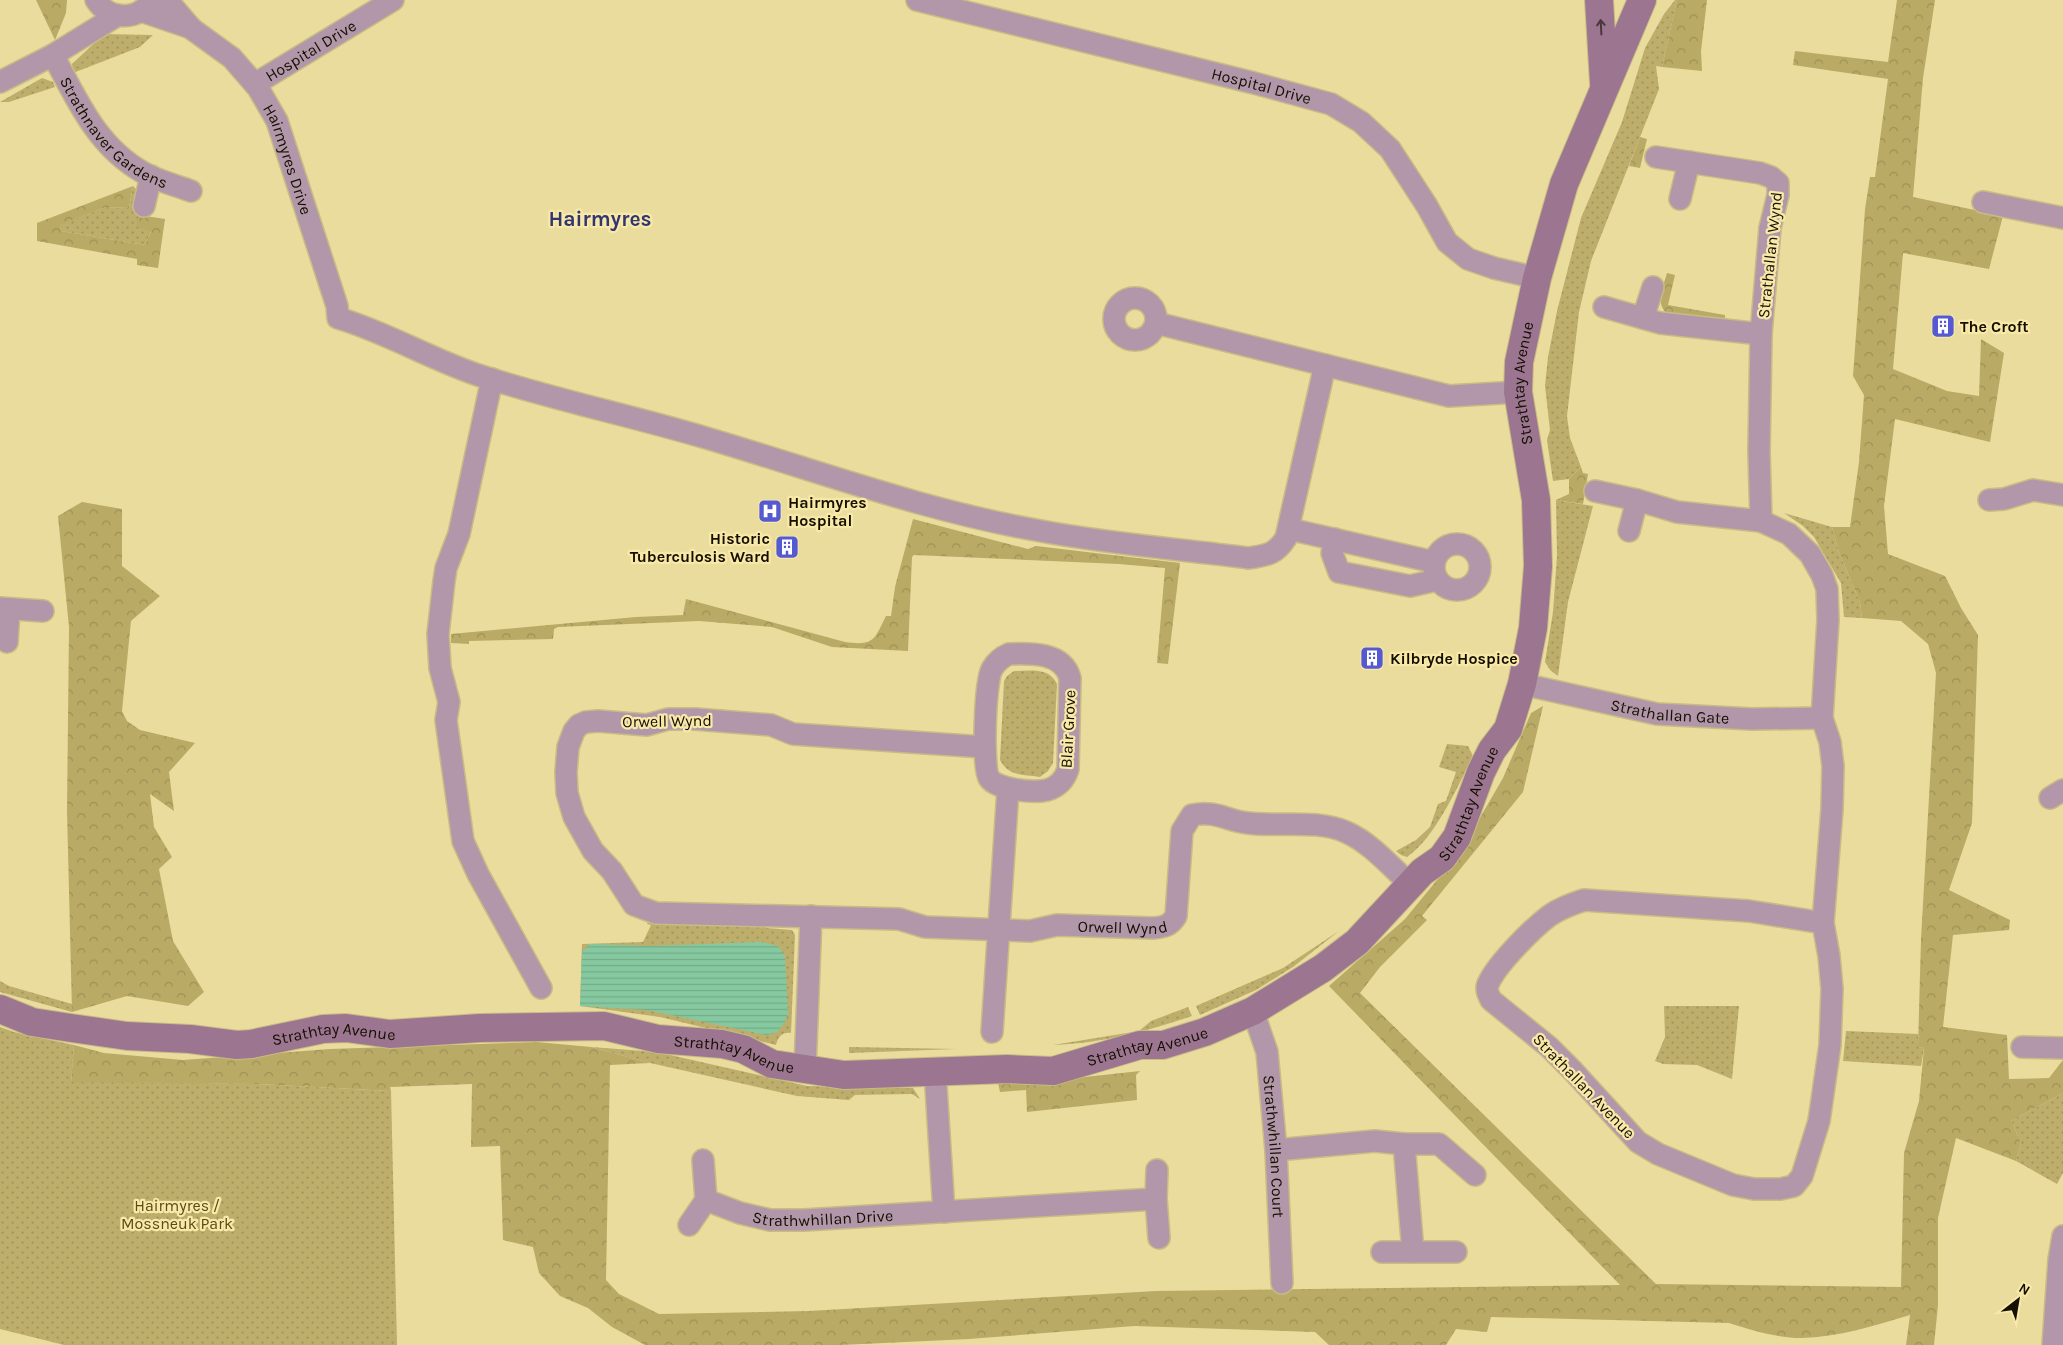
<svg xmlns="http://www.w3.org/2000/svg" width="2063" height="1345" font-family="Karla,sans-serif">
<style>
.grass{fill:url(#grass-dots)}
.forest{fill:url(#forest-crowns)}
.water{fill:url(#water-rules)}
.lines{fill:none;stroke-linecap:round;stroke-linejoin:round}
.street-casing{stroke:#c8bb84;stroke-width:24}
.secondary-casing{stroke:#c8bb84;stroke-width:30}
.street{stroke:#b197a9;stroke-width:21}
.secondary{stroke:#9c7591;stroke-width:28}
.oneway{stroke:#4b383a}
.labels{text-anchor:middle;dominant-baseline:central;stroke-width:4.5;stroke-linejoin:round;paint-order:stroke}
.street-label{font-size:16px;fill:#150f00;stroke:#f8e9a9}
.poi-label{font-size:16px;font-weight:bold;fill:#150f00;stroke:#f8e9a9;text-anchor:start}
.park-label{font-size:16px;fill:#574b16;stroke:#f8e9a9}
.district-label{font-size:21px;font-weight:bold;fill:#313570;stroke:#f8e9a9}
</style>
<defs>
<pattern id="grass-dots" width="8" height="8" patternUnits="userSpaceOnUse" patternTransform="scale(1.25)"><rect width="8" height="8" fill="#bdae6c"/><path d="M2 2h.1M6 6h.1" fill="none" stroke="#a2945c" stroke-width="1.8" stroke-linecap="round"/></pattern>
<pattern id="forest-crowns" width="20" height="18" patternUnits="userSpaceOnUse" patternTransform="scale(1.25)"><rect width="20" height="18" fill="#b9aa65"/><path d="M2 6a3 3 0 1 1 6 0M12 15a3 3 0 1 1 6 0" fill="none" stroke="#9e9156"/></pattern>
<pattern id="water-rules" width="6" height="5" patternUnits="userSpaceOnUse" patternTransform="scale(1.25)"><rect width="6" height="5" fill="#86c9a0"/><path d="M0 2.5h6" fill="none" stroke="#73ab88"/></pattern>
</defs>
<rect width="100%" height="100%" fill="#eadc9d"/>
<g class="grass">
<path d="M1675,0H1677L1662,67L1656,66L1659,89L1591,261L1579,312L1567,416L1570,438L1581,467L1569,479L1553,481L1547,440L1550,430L1545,386L1548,357L1557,311L1581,218L1622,122L1645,48L1664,14Z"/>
<path d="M104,34L153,35L140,47L73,73L72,64Z"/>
<path d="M42,78L53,82L55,87L9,102H0Z"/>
<path d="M133,186L137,190L134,212L139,215L151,232L145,245L61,231L59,225L106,207L129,208Z"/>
<path d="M1556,500L1593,506L1568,602L1558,676L1550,670L1545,662L1553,612L1557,556Z"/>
<path d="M1784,513L1832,527L1839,552L1860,602L1862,618L1844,617L1841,583L1814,537L1803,526Z"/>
<path d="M1014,671C1030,671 1049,667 1057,684L1053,763L1048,771L1040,777C1023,774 1009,777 1000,760L1004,681L1007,676Z"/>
<path d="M1447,744L1468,746L1473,756C1458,786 1435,838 1407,857L1401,855L1396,851L1416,840L1430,827L1438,804L1446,801L1456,772L1439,767Z"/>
<path d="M650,918L763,922L767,928L792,930L795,935L791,1033C782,1032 778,1037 776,1045L660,1017L580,1006L582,944L643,942L651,925L647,924Z"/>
<path d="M1339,931L1293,967L1256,990L1200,1015L1196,1006L1283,968Z"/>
<path d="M0,981L9,986L72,1004V1012L0,992Z"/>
<path d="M1664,1006H1739L1732,1079L1697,1065L1663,1064L1655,1061L1665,1037Z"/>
<path d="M1188,1007L1192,1016C1144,1032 1103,1043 1053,1045L1139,1031L1151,1021Z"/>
<path d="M0,1027L14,1032L74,1045L71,1081L258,1084L391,1091L397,1345H64L0,1329Z"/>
<path d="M1846,1031L1918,1034V1047L1924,1048L1921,1066L1843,1061Z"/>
<path d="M591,1047L657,1052L807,1086L913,1088L920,1099L912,1094L855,1095L849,1100L797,1096L650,1063Z"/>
<path d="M849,1047L956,1049L849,1053Z"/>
<path d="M2063,1093V1173L2057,1184L2016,1161L2021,1143L2011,1121Z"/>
</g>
<g class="forest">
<path d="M36,0H67L66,13L55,40Z"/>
<path d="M1677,0H1707L1701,51L1702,71L1662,67Z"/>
<path d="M1897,0H1935L1923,78L1913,197L2003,216L1989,269L1903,253L1893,369L1947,391L1979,396L1981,339L2004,353L1990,442L1895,419L1884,506L1888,554L1945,576L1961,608L1978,635L1972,823L1949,890L2010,920L2009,930L1953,935L1943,1027L2007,1035L2009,1079L2049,1078L2063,1060V1093L2011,1121L2021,1143L2016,1161L1956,1138L1938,1218V1305L1934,1345H1906L1910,1315C1874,1326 1839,1337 1801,1338C1777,1338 1751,1330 1729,1323L1491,1317L1487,1332L1456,1329L1446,1345H1329L1315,1332L1134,1326L969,1339L841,1345H645L612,1327L588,1308L560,1296L539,1273L533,1247L503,1240L500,1146L471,1147L472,1084L390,1087L391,1091L258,1084L71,1082L74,1045L104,1053L183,1060L330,1049L537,1042L591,1047L650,1063L610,1065L606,1280L619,1294L659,1314L809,1311L1156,1291L1620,1285L1329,986L1405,919L1437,880L1467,840L1503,778L1531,713L1543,706L1523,792L1422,916L1427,920L1380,967L1360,993L1656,1284L1901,1287L1904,1153L1919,1101L1924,1048L1918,1047L1921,939L1936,673L1928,644L1901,621L1862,618L1860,602L1839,552L1832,527H1850L1859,462L1864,395L1853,376L1865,209L1870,177H1875L1888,79L1793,65L1795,51L1888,62Z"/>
<path d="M1640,137L1647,139L1640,168L1629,166Z"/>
<path d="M133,186L129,208L106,207L60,225L61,231L145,245L151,232L136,226L139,215L165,219L158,268L137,265V259L37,241V223Z"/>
<path d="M1667,273L1675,275L1668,305L1725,315V322L1667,314C1655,302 1663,288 1667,273Z"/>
<path d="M1581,467L1583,473L1588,474L1583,504L1556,500L1569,494V479Z"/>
<path d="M82,502L122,509V566L160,596L131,621L122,711L127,721L140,730L195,743L169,772L174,811L150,794L154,827L172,857L159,869L173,941L204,992L188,1006L127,996L72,1012L67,811L69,627L58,516Z"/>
<path d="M913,519L1028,549L1036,546L1180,563L1168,664L1157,663L1165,568L1119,564L914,555L912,557L908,651L832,647L772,627L699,621L558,627L554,629L553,639L469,641V644L451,643V634L636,617L683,615L686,599L845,642C874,646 874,640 886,616H891L895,587Z"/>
<path d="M1140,1071L1136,1075L1137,1100L1027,1112L1026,1090L1000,1092L998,1083L1048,1081Z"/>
</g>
<path class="water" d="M761,942L778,946L785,956L788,1013L785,1022L777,1032L767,1035L647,1010L580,1006L582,952L590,944L650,946Z"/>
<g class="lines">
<g class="street-casing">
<g id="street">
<path d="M96,0C109,21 139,21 152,0"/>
<path id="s1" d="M167,0L192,29L232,58L258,88L277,121L337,306L338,318C386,332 430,359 478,375C552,399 628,415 703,437C815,470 925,511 1041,531C1110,544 1180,549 1249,558C1267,555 1275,555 1286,538L1325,365"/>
<path id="s2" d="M917,0L1254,83L1331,104L1361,122L1390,149L1427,206L1447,242L1468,259L1494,268L1537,278"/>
<path d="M141,11L191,28"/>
<path id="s3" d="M53,55C77,100 97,147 144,173C158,181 175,185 191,191"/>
<path d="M0,82L53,55L118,15"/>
<path id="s4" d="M255,84L393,0"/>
<path d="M1656,157L1760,173L1771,177L1778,183V195L1770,228L1761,334L1759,451L1761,521L1789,534L1810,554L1822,575L1827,589L1828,620L1822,718L1830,742L1833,766L1832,809L1823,923L1829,956L1832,989L1830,1045L1819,1121L1802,1176L1794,1186L1780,1189H1754L1733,1185L1658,1154L1638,1142L1573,1071L1549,1047L1491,1000C1488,994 1485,988 1489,982C1498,963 1532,929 1549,916C1560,908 1572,904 1584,900L1749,911L1823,923"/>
<path d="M1680,199L1689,162"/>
<path d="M1983,202L2063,218"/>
<path d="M144,206L151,176"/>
<circle cx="1135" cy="319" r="21"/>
<path d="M1604,307L1660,323L1761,334"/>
<path d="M1643,318L1653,287"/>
<path d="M1156,323L1449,396L1518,392"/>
<path d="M492,379L459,534L446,568L444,581L438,634L440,668L449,702L446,720L463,841L478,874L541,988"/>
<path d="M1595,491L1637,500L1677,512L1761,521"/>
<path d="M1989,500L2004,499L2033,490L2063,495"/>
<path d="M1289,529L1434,562"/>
<path d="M1629,531L1637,500"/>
<path d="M1335,539L1332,553L1339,572L1410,586L1437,580"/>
<circle cx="1457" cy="567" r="23"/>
<path d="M0,608L43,611"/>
<path d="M7,642L9,609"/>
<path d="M1009,654C1031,653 1063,652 1070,678L1068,769C1065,779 1058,787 1047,790C1034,793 997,790 989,778C982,766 985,681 992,669C996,662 1002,657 1009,654Z"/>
<path id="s5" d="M1522,684L1657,714L1752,719L1822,718"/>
<path id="s6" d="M984,747L793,734L771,725L695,719H668L647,725L598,721L586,722L579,725L574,731L568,747L566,772L567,793L574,817L593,851L612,871L634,905L656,913L899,919L925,927L1030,931L1057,925L1153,928C1164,927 1170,926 1176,916L1182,831L1192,815C1216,810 1227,821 1248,823C1278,827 1318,819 1346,832C1371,843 1391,867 1411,885"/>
<path d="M2050,798L2063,790"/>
<path id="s7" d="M1253,1011L1267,1052L1276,1150L1282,1283"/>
<path d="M992,1032L1008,789"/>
<path d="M2022,1047L2063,1048"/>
<path d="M805,1069L811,916"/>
<path d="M935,1071L944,1212"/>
<path d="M1404,1144H1439L1475,1175"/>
<path d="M1276,1150L1375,1141L1404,1144L1413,1252"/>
<path d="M1157,1170L1156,1199L1159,1238"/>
<path id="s8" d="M706,1200L740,1213L770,1220H804L1156,1199"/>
<path d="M689,1225L706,1200L703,1160"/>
<path d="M1382,1252H1456"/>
<path d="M2053,1345L2059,1260L2063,1236"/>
</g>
</g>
<g class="secondary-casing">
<g id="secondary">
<path d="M1599,0L1604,83"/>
<path id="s9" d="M0,1009L32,1022L71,1028L127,1036L190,1039L237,1045L251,1044L323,1029L346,1028L390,1034L480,1028L604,1026L658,1039L722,1044L743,1049L772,1064L844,1075L1007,1069L1053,1071L1140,1045H1163L1205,1032L1253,1011L1323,968L1357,942L1422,872L1442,858L1457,837L1481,772L1492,750L1508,729L1522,684L1533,628L1538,566L1536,500L1518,392L1519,362L1537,278L1564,184L1642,0"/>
</g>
</g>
<use href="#street" class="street"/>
<use href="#secondary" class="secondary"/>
</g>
<defs><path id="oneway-shaft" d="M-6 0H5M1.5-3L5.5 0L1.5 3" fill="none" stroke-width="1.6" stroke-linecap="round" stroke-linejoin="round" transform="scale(1.25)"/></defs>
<use class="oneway" href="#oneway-shaft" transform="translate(1601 27) rotate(-93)"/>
<defs>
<g id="building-square" transform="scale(1.25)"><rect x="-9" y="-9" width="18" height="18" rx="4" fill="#565ad1" stroke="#f8e9a9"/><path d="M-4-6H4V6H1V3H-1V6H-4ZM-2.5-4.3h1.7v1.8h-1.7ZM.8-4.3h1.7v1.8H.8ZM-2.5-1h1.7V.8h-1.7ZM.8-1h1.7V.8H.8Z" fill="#fff"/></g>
<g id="hospital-square" transform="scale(1.25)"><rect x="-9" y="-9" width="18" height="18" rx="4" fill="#565ad1" stroke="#f8e9a9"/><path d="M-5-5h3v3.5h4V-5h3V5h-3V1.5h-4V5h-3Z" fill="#fff"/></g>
</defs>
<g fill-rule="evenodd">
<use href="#building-square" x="1943" y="326"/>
<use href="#hospital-square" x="770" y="511"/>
<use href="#building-square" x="787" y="547"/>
<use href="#building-square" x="1372" y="658"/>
</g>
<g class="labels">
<g class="street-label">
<text stroke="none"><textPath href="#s4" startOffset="65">Hospital Drive</textPath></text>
<text stroke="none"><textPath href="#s2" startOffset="355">Hospital Drive</textPath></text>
<text stroke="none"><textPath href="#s3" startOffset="101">Strathnaver Gardens</textPath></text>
<text stroke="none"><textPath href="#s1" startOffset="205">Hairmyres Drive</textPath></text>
<text transform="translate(1770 255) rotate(-84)">Strathallan Wynd</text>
<text stroke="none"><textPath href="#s9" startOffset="2018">Strathtay Avenue</textPath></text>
<text stroke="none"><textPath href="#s5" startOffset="151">Strathallan Gate</textPath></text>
<text transform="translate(667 721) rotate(-1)">Orwell Wynd</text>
<text transform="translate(1068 729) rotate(-87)">Blair Grove</text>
<text stroke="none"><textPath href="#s9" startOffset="1582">Strathtay Avenue</textPath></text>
<text stroke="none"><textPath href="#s6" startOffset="1104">Orwell Wynd</textPath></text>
<text stroke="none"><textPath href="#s9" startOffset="339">Strathtay Avenue</textPath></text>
<text stroke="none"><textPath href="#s9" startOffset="1164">Strathtay Avenue</textPath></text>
<text stroke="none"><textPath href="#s9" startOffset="744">Strathtay Avenue</textPath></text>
<text transform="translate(1584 1086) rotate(46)">Strathallan Avenue</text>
<text stroke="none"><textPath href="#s7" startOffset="138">Strathwhillan Court</textPath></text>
<text stroke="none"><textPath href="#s8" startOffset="120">Strathwhillan Drive</textPath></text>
</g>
<g class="poi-label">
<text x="1960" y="326">The Croft</text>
<text x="788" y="502">Hairmyres<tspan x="788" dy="18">Hospital</tspan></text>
<text x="770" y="538" text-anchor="end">Historic<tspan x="770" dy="18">Tuberculosis Ward</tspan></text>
<text x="1390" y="658">Kilbryde Hospice</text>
</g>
<g class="park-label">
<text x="177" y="1205">Hairmyres /<tspan x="177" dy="18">Mossneuk Park</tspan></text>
</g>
<g class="district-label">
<text x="600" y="219">Hairmyres</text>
</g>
</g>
<g transform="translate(2018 1300) rotate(31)" stroke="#f8e9a9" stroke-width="4" paint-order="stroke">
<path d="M0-4L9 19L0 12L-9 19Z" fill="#150f00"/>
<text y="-8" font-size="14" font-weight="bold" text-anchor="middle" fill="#150f00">N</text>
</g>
</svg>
